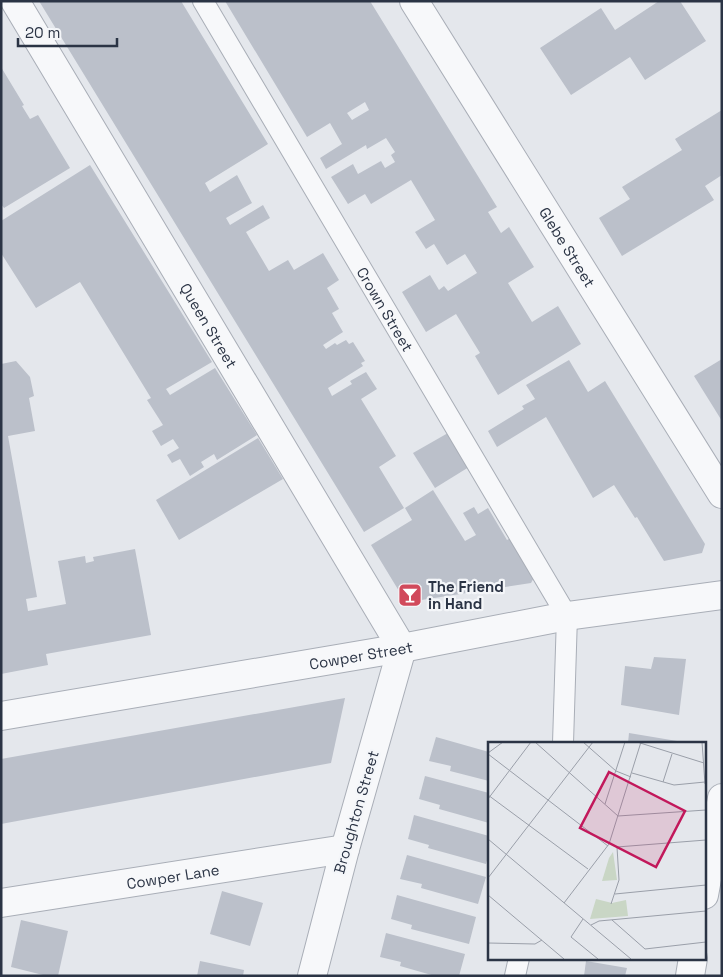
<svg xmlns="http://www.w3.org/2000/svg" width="723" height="977" font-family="'Space Grotesk',sans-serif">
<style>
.building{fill:#bbc0ca;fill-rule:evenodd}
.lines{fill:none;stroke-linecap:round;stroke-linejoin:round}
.lane-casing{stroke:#a9aeb7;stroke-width:22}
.street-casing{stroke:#a9aeb7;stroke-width:30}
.lane{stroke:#f7f8fa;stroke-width:20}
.street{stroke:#f7f8fa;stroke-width:28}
.labels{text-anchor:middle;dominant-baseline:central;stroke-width:4.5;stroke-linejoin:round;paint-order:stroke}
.street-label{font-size:15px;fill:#2b3445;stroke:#f4f6f9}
.poi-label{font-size:15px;font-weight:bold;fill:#2b3445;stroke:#f4f6f9;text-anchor:start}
.inset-road{fill:none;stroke:#9a9fa9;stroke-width:1}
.view{fill:#c2185b;fill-opacity:0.15;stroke:#c2185b;stroke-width:2.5}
.inset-edge{fill:none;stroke:#2b3445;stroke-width:2.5}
</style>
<rect width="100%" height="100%" fill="#e4e7ec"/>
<g class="building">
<path d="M39,1H181L268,144L205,183L210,192L237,175L252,203L226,218L230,225L263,205L270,218L246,232L269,271L288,260L294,270L323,253L339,280L327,288L339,309L332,313L343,332L323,345L326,349L335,343L337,345L346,340L349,344L353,342L365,361L361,363L363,366L328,388L332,396L352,384L350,381L366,372L377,389L361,399L396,456L379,467L404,508L364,532Z"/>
<path d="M225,1H370L497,207L488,212L501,233L509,227L534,267L508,283L532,322L558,306L581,344L498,395L475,356L480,353L456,314L426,332L402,292L430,275L439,290L444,286L448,291L477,273L465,254L447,265L434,244L426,249L415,232L435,220L411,180L371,204L365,194L348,204L331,177L353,164L358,174L381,161L385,168L395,162L391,155L395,152L386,138L367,149L366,145L326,169L320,158L342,144L330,123L307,137ZM365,102L369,110L352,120L347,113Z"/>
<path d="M659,1H680L706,41L645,80L630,57L571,95L540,48L601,8L615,30Z"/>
<path d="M1,67L24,105L22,106L30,119L38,115L70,168L4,208L1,204Z"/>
<path d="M722,110V175L705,186L714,200L622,256L599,218L630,199L622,187L682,150L675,139Z"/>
<path d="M90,165L212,362L166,389L170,395L215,368L257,435L217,460L214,454L201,462L204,467L190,476L180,459L172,463L167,455L179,448L173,439L161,446L152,431L163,425L147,400L151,398L80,282L36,308L1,253V221Z"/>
<path d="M722,359V421L694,376Z"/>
<path d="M569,360L588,392L605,381L705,544L702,553L664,561L637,517L635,518L614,485L593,498L546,417L497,447L488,431L524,409L522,406L535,399L526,385Z"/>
<path d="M16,361L30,377L34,396L29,398L35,431L8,436L37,597L26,599L28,611L66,604L58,561L85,556L86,563L94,561L93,557L135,549L151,635L46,654L48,665L1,674V364Z"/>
<path d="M448,433L469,467L435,488L413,453Z"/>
<path d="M258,438L283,479L179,540L156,500Z"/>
<path d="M433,490L465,541L476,535L463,513L474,507L478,514L488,508L507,540L512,537L536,574L531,583L415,601L402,596L371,545L412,520L405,508Z"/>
<path d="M654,657L686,659L679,715L621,705L625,666L651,669Z"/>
<path d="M345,698L331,763L1,824V759Z"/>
<path d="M629,733L677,741V743H628Z"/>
<path d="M436,737L489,752V781L450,771L451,766L429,761Z"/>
<path d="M425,776L489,793V823L439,809L440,805L419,799Z"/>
<path d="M414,815L489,836V853L486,864L428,848L429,845L408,839Z"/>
<path d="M407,855L486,877L478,904L421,888L422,884L400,879Z"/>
<path d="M222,891L263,903L250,946L210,934Z"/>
<path d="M397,895L476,917L469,944L411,929L412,925L391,919Z"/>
<path d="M21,920L68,931L58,976H47L11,967Z"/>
<path d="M386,933L465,954L459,976H435L400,966L401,962L380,957Z"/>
<path d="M200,961L244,970L243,976H197Z"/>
<path d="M586,961L627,968L625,976H584Z"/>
</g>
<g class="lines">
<g class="lane-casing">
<g id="lane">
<path id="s1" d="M203,1L567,616L563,743"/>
<path d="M515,976L519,958"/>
</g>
</g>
<g class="street-casing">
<g id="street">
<path id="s2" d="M15,1L402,648L345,849L312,976"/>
<path id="s3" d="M414,1L722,494"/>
<path id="s4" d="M1,716L402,648L567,616L722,595"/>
<path d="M704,895L722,798"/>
<path id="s5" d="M1,903L345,849"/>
<path d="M690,976L693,958"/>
</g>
</g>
<use href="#lane" class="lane"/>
<use href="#street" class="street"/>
</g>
<defs>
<g id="bar-square" transform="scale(1.25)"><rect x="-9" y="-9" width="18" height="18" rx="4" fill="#d1495b" stroke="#f4f6f9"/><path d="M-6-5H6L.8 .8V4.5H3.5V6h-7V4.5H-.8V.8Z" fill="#fff"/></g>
</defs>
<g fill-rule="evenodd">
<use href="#bar-square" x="410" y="595"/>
</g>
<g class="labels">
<g class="street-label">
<text stroke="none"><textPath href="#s3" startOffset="290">Glebe Street</textPath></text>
<text stroke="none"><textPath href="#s1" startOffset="358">Crown Street</textPath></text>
<text stroke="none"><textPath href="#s2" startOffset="378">Queen Street</textPath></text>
<text stroke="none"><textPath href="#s4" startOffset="365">Cowper Street</textPath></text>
<text transform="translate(356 812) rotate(-74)">Broughton Street</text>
<text stroke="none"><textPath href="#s5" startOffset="174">Cowper Lane</textPath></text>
</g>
<g class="poi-label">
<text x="428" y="586">The Friend<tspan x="428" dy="17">in Hand</tspan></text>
</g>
</g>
<g transform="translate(488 742)">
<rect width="218" height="218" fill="#e4e7ec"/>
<path d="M125,110L129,138L114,139L121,116ZM108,157L124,161L138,158L140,174L102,177Z" fill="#c9d6c5"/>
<path class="inset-road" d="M47,0L130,74L218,68M95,0L128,29L143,35M149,0L216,21M214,0L217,42M0,11L15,0M0,12L120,104M144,31L186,43L217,40M175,40L184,12M0,53L100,127M0,57L43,0M117,62L137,0M0,97L143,217M0,136L105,0M127,152L218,143M0,153L76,217M76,161L121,102L153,0M123,162L131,138L129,105L218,98M95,177L83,195L110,217M124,178L157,207L218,200M103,183L111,179L218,169M0,201L47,202L54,198"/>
<path class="view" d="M121,30L197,69L168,125L92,86Z"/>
<rect width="218" height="218" class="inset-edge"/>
</g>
<rect width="723" height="977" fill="none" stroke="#2b3445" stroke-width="5"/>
<path d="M18 38v8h99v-8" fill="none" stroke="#2b3445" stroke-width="2.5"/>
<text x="25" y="38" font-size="15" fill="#2b3445" stroke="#f4f6f9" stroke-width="4" paint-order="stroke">20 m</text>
</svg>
